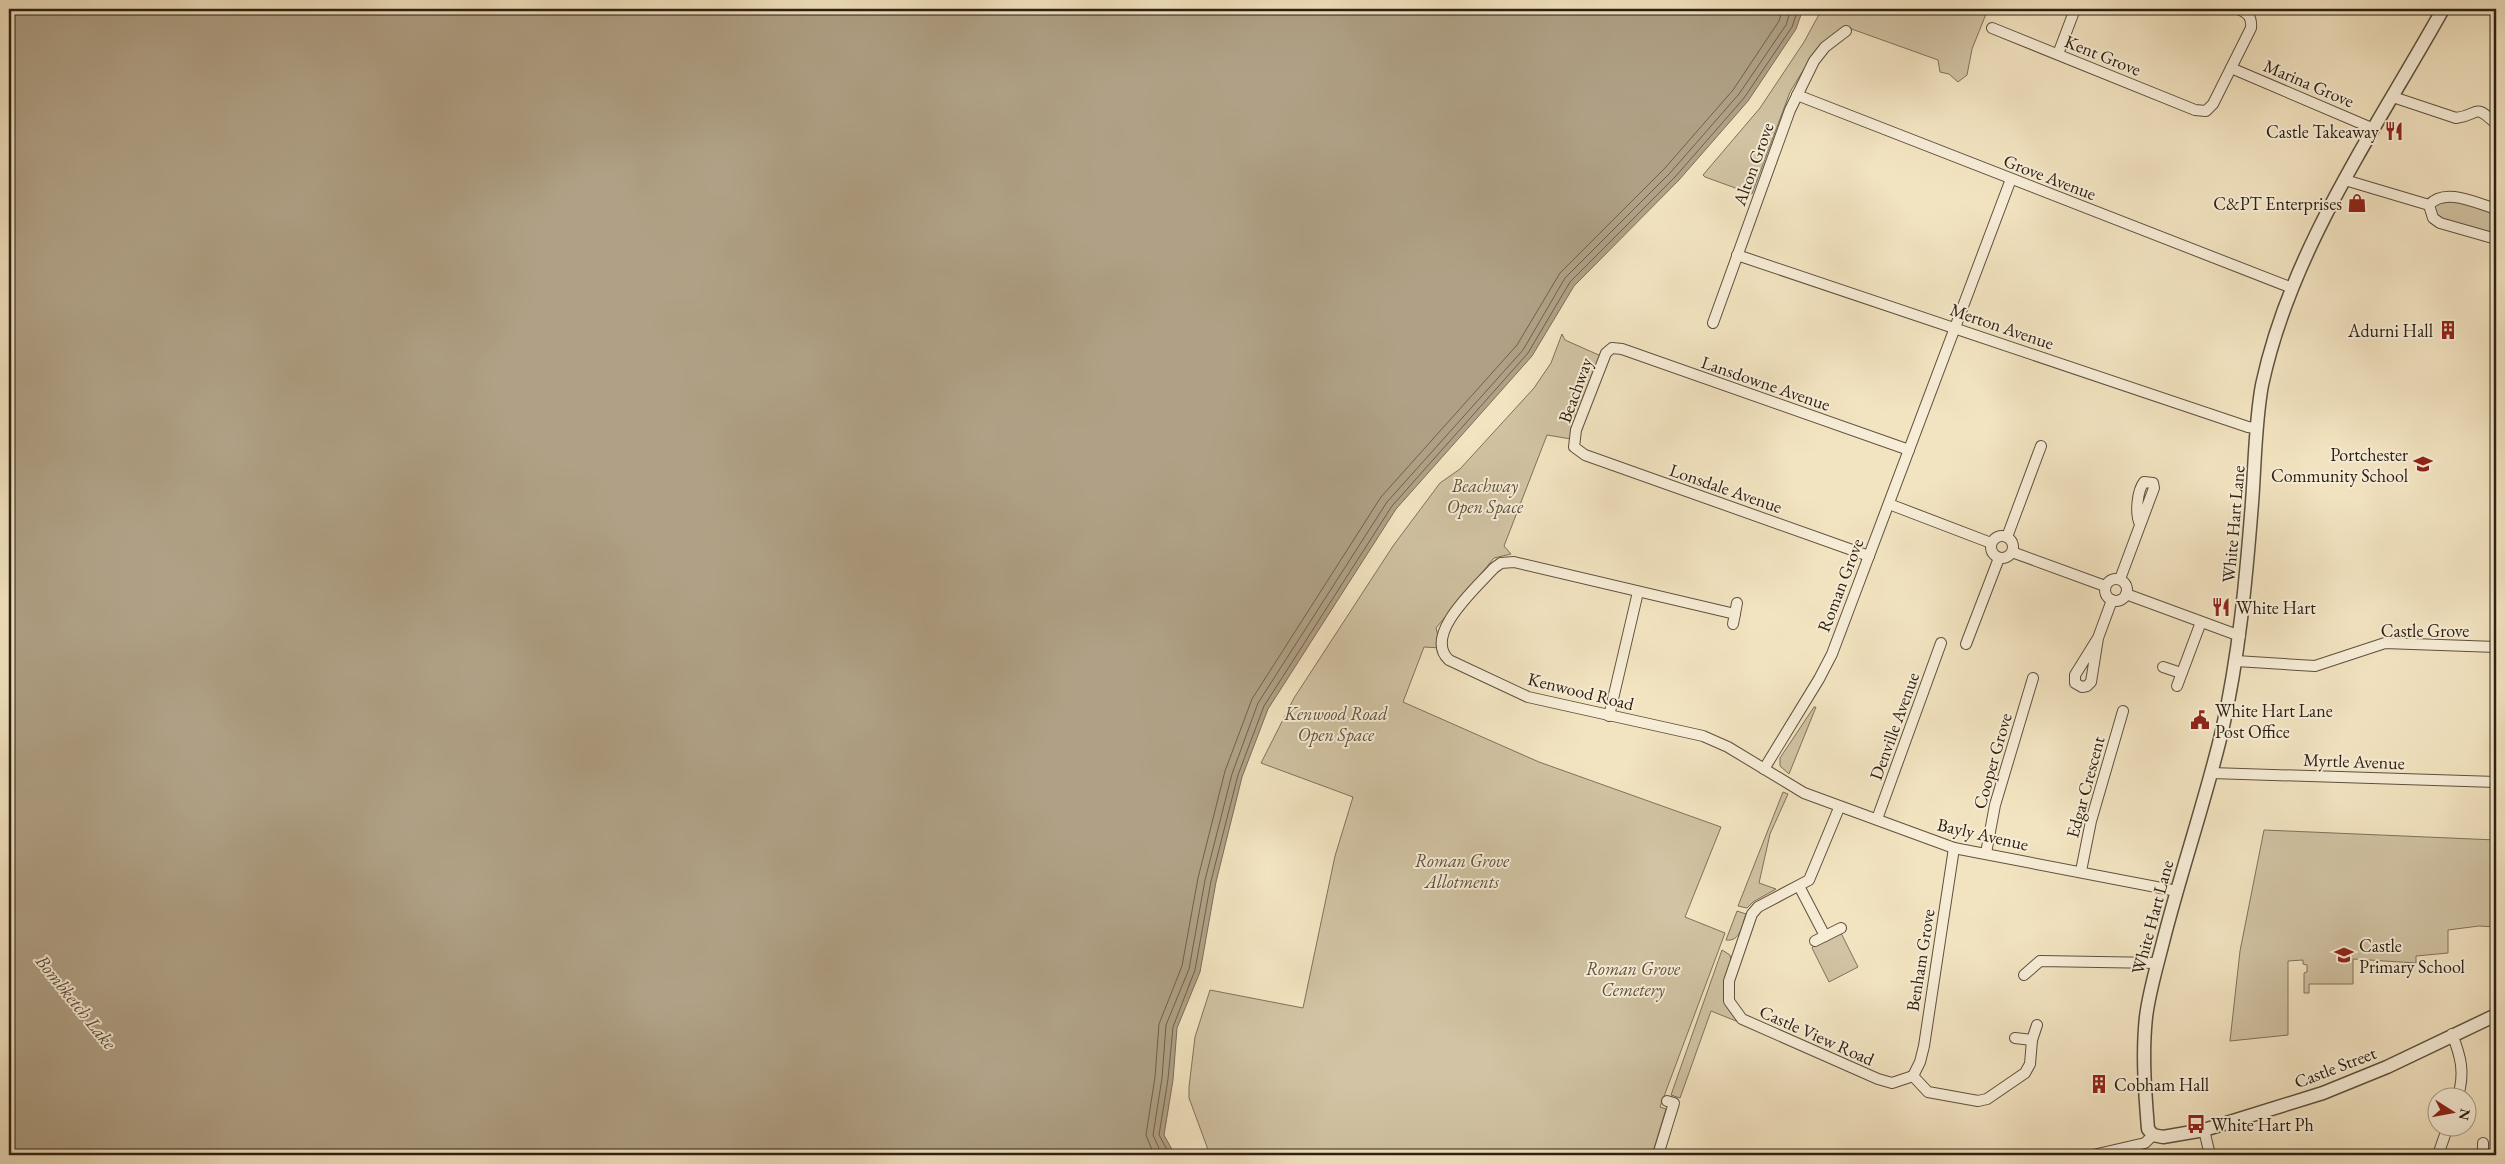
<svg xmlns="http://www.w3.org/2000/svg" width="2505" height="1164" font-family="'EB Garamond',serif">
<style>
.green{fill:#d1c3a3;stroke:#7f725b}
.water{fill:#b0a186;stroke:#7c6d58}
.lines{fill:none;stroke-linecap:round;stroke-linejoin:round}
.shore{stroke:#6e604c;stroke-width:1}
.minor-casing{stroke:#5e513e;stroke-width:12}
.tertiary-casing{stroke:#5e513e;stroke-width:15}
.minor{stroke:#f7edd7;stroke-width:10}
.tertiary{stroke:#f7edd7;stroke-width:12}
.labels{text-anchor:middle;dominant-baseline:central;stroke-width:4;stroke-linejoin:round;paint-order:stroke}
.street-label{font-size:18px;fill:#2d2013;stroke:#f7edd7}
.poi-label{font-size:18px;fill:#2d2013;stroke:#f7edd7;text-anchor:start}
.park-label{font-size:18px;font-style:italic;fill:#5e513e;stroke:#f7edd7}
.water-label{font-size:19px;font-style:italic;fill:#5b4d3b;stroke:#f7edd7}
</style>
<rect width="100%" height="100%" fill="#f3e4c1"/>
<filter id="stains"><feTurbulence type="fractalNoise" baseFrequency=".004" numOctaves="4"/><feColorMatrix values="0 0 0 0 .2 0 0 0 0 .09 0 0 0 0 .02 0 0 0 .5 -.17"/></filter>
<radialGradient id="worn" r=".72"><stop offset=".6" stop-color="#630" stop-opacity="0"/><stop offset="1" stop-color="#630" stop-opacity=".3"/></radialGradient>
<g class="green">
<path d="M1822,9H1988L1972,49L1967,75L1958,82L1949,74L1940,72L1938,60L1846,27L1815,51L1790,92L1752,194L1705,177L1703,175L1760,108L1804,42Z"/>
<path d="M2447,199L2496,212V235L2441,220L2436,216L2433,204Z"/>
<path d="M1562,334L1565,340L1601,356L1571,439L1547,435L1504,546L1511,554L1494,558L1436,628L1441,648L1424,647L1403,702L1539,762L1721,827L1685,917L1725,933L1660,1107L1666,1109L1652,1155H1210L1189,1098V1087L1195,1037L1210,990L1303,1008L1335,856L1353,797L1261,763L1294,698L1393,546L1440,483L1460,469L1534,388L1551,363Z"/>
<path d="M1814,707H1816L1789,774L1780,766V758Z"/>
<path d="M1783,792L1788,794L1770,834L1759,883L1776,889L1753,902L1747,908L1738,906Z"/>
<path d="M2264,830L2496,840V927L2479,926L2448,930V953L2416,956V963L2353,959V984H2309V993H2304V973L2307,972V965L2303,964V960L2288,961V1035L2230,1041L2240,951Z"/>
<path d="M1737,911L1746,914C1742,924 1741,942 1726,940Z"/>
<path d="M1841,933L1858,967L1829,982L1812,948L1814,945Z"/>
<path d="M1722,950L1730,955L1731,960L1725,983L1741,1023L1711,1011L1680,1098L1671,1095Z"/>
</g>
<path class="water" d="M9,9H1803L1796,29L1748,101L1679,180L1574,286L1532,356L1396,509L1268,709L1242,777L1216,882L1200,972L1177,1028L1173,1080L1164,1135L1175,1155H9Z"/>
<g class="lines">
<g class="shore">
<path d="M1154,1155L1146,1135L1155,1077L1159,1024L1182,966L1198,878L1225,771L1252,699L1381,497L1517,345L1560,273L1665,168L1733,90L1779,21L1783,9"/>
<path d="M1162,1155L1153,1135L1162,1078L1166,1025L1189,969L1205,880L1232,774L1258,703L1387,502L1523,350L1565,278L1670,173L1739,94L1786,25L1791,9"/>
<path d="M1170,1155L1159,1135L1168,1079L1173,1027L1195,970L1211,881L1238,775L1264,706L1392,506L1528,353L1570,282L1675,177L1744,98L1792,27L1798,9"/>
</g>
<g class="minor-casing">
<g id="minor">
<path d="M1992,28L2195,110L2206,111L2213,104L2251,28C2252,17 2248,13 2238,9"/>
<path d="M2058,54L2075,9"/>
<path d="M2231,68L2374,129"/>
<path d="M1797,95L2292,288"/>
<path d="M2393,97L2456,118C2480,115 2473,102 2496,124"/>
<path d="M2345,180L2429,205"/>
<path d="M2496,209C2476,203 2445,187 2429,205L2433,218L2440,223L2496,239"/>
<path d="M1737,255L2248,427L2257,428"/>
<path d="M1713,323L1790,110L1814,61L1825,47L1846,31"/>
<path d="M1889,504L1991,543"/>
<circle cx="2002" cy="547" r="11"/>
<path d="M2007,537L2041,446"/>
<path d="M2012,552L2105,586"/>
<path d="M1869,556L1585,455L1574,447L1576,430L1606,353L1612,348L1622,349L1909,450"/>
<circle cx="2116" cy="590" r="11"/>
<path d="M2120,579L2154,488L2153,483L2144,482C2137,491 2135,514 2140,524"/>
<path d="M2126,594L2240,636"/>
<path d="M1735,614L1514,562L1501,563L1494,568C1477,587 1422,635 1449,660L1528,697L1703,736L1728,747L1804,793L1954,848L2177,891"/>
<path d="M1733,624L1737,603"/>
<path d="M2098,638L2075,675V683L2082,687L2087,686L2091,682L2098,638L2112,600"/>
<path d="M1966,644L1999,558"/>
<path d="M2236,661L2315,666L2385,643L2496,647"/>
<path d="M2163,667L2181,673"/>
<path d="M2177,686L2201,622"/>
<path d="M1609,716L1638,592"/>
<path d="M1764,769L1819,679L1832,654L2011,179"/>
<path d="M2211,773L2496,782"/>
<path d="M1839,808L1809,880L1758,907L1752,914L1729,981V1001L1742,1019L1878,1079L1892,1083L1913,1076"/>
<path d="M1877,819L1941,643"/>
<path d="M1986,853L1995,805L2033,678"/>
<path d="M2081,871L2091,821L2123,711"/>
<path d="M1799,886L1825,936"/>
<path d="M1815,941L1841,928"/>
<path d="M2024,975L2040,961L2158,963"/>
<path d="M2452,1034C2461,1057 2465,1073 2458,1096"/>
<path d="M2015,1038L2032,1040"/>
<path d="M1913,1076L1920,1062L1924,1046L1954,848"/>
<path d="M1913,1076L1928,1092L1978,1101L1987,1099L2025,1073L2030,1064L2032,1040L2037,1025"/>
<path d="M2204,1130L2210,1155"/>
<path d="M2483,1143V1155"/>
<path d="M1658,1155L1674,1103L1667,1101"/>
<path d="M2093,1155L2145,1143L2153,1135"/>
<path d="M2438,1155L2448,1126"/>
</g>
</g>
<g class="tertiary-casing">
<path id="tertiary" d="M2443,9C2376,129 2291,249 2262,385C2255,423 2255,464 2252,503C2246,580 2239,656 2222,731C2205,802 2181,871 2163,942C2157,966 2149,992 2146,1017C2142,1054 2145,1092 2148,1129L2153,1135L2163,1137L2204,1130L2323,1093L2387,1067L2496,1015"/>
</g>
<use href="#minor" class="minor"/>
<use href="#tertiary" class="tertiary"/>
</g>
<defs>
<g id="restaurant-bare" transform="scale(1.5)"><path d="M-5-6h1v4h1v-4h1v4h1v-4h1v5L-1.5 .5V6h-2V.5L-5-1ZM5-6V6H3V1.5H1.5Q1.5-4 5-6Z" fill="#8f2418" stroke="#f7edd7" stroke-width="2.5" paint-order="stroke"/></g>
<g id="shop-bare" transform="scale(1.5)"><path d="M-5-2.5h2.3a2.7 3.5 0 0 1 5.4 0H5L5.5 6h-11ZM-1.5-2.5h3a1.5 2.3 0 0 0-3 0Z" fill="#8f2418" stroke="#f7edd7" stroke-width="2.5" paint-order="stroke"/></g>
<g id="building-bare" transform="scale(1.5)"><path d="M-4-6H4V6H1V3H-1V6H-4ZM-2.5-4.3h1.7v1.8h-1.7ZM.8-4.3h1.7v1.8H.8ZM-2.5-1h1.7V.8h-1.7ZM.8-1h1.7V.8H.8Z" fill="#8f2418" stroke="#f7edd7" stroke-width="2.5" paint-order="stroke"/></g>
<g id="school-bare" transform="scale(1.5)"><path d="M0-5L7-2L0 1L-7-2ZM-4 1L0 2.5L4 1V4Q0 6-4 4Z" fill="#8f2418" stroke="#f7edd7" stroke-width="2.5" paint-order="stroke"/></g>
<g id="civic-bare" transform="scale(1.5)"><path d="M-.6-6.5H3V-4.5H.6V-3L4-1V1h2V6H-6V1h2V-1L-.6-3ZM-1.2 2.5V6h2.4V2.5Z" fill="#8f2418" stroke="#f7edd7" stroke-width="2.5" paint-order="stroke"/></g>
<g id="bus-bare" transform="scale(1.5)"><path d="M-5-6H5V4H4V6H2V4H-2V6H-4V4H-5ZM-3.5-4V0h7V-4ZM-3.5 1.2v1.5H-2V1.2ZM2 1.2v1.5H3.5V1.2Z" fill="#8f2418" stroke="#f7edd7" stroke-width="2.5" paint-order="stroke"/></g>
</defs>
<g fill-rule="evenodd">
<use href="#restaurant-bare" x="2394" y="131"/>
<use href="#shop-bare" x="2357" y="203"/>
<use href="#building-bare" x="2448" y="330"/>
<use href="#school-bare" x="2423" y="464"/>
<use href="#restaurant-bare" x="2221" y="607"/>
<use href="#civic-bare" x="2200" y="720"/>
<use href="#school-bare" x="2344" y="955"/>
<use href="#building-bare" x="2099" y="1084"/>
<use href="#bus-bare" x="2196" y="1124"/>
</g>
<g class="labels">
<g class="street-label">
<text transform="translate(2103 55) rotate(22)">Kent Grove</text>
<text transform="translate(2309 83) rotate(23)">Marina Grove</text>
<text transform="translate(1753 164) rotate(-70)">Alton Grove</text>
<text transform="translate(2050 177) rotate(21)">Grove Avenue</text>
<text transform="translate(2002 326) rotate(19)">Merton Avenue</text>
<text transform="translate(1766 383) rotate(19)">Lansdowne Avenue</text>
<text transform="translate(1575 390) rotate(-70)">Beachway</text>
<text transform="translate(1726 488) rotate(19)">Lonsdale Avenue</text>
<text transform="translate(2233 524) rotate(-85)">White Hart Lane</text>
<text transform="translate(1840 585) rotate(-69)">Roman Grove</text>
<text x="2425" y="630">Castle Grove</text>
<text transform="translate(1581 691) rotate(14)">Kenwood Road</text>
<text transform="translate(1894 726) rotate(-70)">Denville Avenue</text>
<text transform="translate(1992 761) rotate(-74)">Cooper Grove</text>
<text transform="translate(2354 761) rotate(2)">Myrtle Avenue</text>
<text transform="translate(2085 787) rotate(-75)">Edgar Crescent</text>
<text transform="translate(1983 834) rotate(13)">Bayly Avenue</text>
<text transform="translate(2152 917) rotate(-75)">White Hart Lane</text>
<text transform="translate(1920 960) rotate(-81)">Benham Grove</text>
<text transform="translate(1817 1035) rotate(24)">Castle View Road</text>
<text transform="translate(2335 1067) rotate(-21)">Castle Street</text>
</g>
<g class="poi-label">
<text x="2379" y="131" text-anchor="end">Castle Takeaway</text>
<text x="2342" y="203" text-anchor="end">C&amp;PT Enterprises</text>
<text x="2433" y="330" text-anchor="end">Adurni Hall</text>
<text x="2408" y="454" text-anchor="end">Portchester<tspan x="2408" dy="21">Community School</tspan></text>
<text x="2236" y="607">White Hart</text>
<text x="2215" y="710">White Hart Lane<tspan x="2215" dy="21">Post Office</tspan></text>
<text x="2359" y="945">Castle<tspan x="2359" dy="21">Primary School</tspan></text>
<text x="2114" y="1084">Cobham Hall</text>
<text x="2211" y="1124">White Hart Ph</text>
</g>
<g class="park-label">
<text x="1485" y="485">Beachway<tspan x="1485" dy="21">Open Space</tspan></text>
<text x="1336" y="713">Kenwood Road<tspan x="1336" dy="21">Open Space</tspan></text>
<text x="1462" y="860">Roman Grove<tspan x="1462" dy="21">Allotments</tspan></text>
<text x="1633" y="968">Roman Grove<tspan x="1633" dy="21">Cemetery</tspan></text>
</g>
<g class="water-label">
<text transform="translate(76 1002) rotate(51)">Bombketch Lake</text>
</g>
</g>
<rect width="2505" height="1164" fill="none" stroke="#f3e4c1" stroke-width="30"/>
<rect x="10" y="10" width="2485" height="1144" fill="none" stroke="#2d2013" stroke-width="2.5"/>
<rect x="15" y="15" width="2475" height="1134" fill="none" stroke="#2d2013"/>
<g transform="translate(2452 1112) rotate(101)"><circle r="24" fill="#f7edd7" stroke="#a69b89"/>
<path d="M0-4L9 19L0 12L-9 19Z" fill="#8f2418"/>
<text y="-8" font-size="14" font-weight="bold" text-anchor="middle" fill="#2d2013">N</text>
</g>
<rect width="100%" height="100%" filter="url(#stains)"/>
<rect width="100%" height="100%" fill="url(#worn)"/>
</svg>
